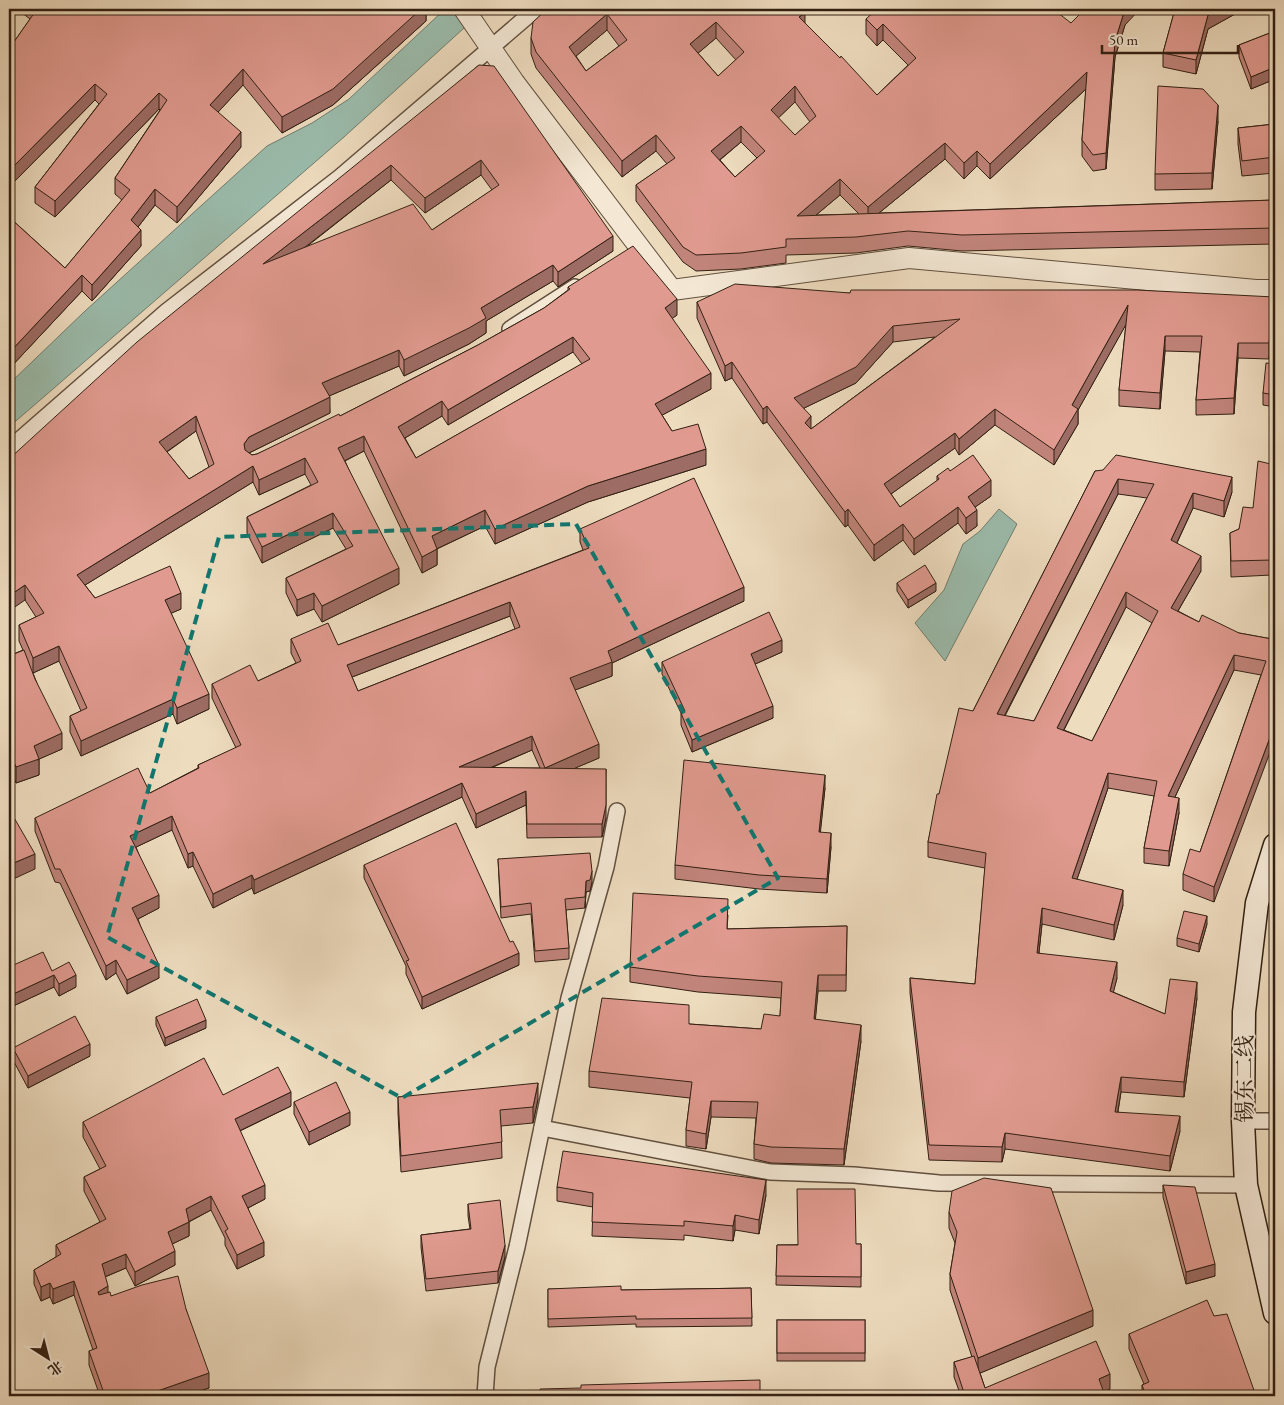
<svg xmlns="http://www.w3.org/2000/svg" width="1284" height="1405" font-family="'EB Garamond','Noto Serif SC',serif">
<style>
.water{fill:#9bbcac;stroke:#717e6f}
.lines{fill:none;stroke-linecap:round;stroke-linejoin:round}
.minor-casing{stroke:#614f3e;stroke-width:18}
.tertiary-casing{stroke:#614f3e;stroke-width:22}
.secondary-casing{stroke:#322013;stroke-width:25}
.minor{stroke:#f4e8d5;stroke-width:15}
.tertiary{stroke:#f4e8d5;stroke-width:20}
.secondary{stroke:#f4e8d5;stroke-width:22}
.wall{fill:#c1847b;stroke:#322013;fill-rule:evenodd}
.shaded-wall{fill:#9d6c64;stroke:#322013}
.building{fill:#e09a8f;stroke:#322013;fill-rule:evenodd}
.marked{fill:none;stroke:#0f766e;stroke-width:4;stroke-dasharray:10 6;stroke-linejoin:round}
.labels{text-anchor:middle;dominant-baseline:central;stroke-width:4;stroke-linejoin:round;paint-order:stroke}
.street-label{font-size:22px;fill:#322013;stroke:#f4e8d5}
</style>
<rect width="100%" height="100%" fill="#eedcbf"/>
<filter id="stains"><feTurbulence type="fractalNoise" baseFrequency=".004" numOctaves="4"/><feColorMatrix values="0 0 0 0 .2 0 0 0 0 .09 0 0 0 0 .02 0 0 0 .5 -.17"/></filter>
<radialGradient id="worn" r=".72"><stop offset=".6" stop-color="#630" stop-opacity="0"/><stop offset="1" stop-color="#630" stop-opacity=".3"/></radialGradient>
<g class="water">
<path d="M445,9H485L344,137L9,427V384L84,312L267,146L312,123L349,99Z"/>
<path d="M999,509L1017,524L945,661L915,623L944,590L963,544L980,531Z"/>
</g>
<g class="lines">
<g class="minor-casing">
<g id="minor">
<path d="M510,329L575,287"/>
<path d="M9,449L167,311L340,177L536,9"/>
<path d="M1243,1121H1275"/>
<path d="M542,1128L770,1172L854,1175L939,1183L1246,1185"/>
<path d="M485,1396L487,1367L517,1247L569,998L606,867L617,811"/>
</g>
</g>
<g class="tertiary-casing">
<path id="tertiary" d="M464,9L514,82L672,290L909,258L1256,290H1275"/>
</g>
<g class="secondary-casing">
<path id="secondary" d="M1275,845L1257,903L1244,1012L1243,1121L1246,1185L1275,1313"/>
</g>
<use href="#minor" class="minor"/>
<use href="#tertiary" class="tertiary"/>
<use href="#secondary" class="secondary"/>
</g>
<g class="wall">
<path d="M17,9H426V21L333,105L282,133L243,85L218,112L241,147L177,223L155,205L138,227L141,246L92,301L82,291L9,369V217L65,268L122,200L115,194V178L160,110L159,109L55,217L35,203V187L99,104L95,100L9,187V49L30,19Z"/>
<path d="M547,9L805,23L877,95L908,65L883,40L877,46L866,34V19L1071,23L1125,25L1115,57L1106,169L1093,171L1082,156V140L1086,89L990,179L977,166L964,179L945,159L879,213L1275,200V244L962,251L908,246L856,253L786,255V263L741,269L696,271L683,262L636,201V185L667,164L656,151L622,177L536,68L531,54V38ZM607,30L619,46L586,71L576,56ZM716,38L736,60L718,76L698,53ZM795,102L810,122L795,135L778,118ZM741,142L757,158L735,177L720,160ZM840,195L859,214L816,215Z"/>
<path d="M1175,9H1244L1208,29L1196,74L1163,67V53Z"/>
<path d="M1275,31V79L1251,89L1239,57V45Z"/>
<path d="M479,65L613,251L558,287L553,281L486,321V333L469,344L404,376L399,366L329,396L330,413L249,453L252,455L257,454L340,416L478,345L544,308L568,290V287L677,315L672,318L711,389L662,415L672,431L706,465L588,502L495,544L485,526L437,549V565L422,573L364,451L345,461L399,584L322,622L314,609L297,616L286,593V578L346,549L333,528L262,563L247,533V517L311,485L305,474L259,495L253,482L85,585L95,598L181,609L171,613L209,709L177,724L173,714L81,756L70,732V716L81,711L59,661L33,673L62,749L39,759V775L16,783L9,764V656L23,650L19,641V625L36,617L25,600L9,459ZM481,175L492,190L432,230L305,248L391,180L425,213ZM573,352L582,364L416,458L405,438L442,416L448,425ZM196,431L209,467L189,479L167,452Z"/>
<path d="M1218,121L1212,189L1155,190V174Z"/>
<path d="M1275,124V173L1242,176L1238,144V128Z"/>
<path d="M850,293L1274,313L1269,359L1238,358L1234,414L1196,415V400L1200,352L1165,351L1160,409L1119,406V390L1126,324L1078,410V424L1054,465L995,425L959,455L955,448L891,494L900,507L937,481V476L950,471L991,496L975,507L977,526L966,534L958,523L914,555L903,540L874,561L848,525L845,527L767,422L763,424L732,378L725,381L697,318V302ZM935,337L811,429L804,408L856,383L893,342Z"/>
<path d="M1275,364V407L1263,405V393Z"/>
<path d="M1275,465V577L1272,575L1231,577L1230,533L1239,529L1253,508Z"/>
<path d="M1095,471L1232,492L1224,517L1193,508L1177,543L1201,571L1178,611L1199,622L1239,633L1272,639L1214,902L1183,890V874L1200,852L1261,675L1234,670L1175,797L1179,813L1169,866L1144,863V848L1154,796L1108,788L1077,879L1123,905L1114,940L1042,924L1039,953L1117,978L1113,992L1165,1014L1197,998L1184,1097L1121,1092L1118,1112L1180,1131L1170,1171L1005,1149L1002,1162L929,1160L910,993V978L975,984L985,868L928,857V842L939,794L973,711ZM1118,494L1147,498L1034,721L1005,716ZM1126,607L1152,623L1092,741L1064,730Z"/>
<path d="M580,529L744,601L612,663V676L575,690L599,758L575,768L606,818L602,837L527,838L526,805L476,828L462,797L254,894L252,888L213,908L193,866L188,868L172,830L136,847L159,908L138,919L159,978L127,994L116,973L106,980L60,883L55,882L35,831V818L150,793L198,768V765L236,748L212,698V684L258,681L296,663L291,653V639L338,645L583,550L580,542ZM510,616L515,629L358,691L352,677ZM532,750L540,768H491Z"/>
<path d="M897,583L936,591L908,608L897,591Z"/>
<path d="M782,652L755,664L773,718L692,752L681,725V713L662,674V662Z"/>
<path d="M825,788L820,832L831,847L827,893L759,889L675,879V865Z"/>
<path d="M498,859L592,882L590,891L586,892L585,908L566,910L569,948V959L535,962L531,914L501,918Z"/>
<path d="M364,865L519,965L422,1009L406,974V966L364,878Z"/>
<path d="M728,915L727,929L847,926L846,991H818L815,1020L861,1041L844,1165L771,1163L754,1159V1144L756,1118L711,1117L706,1149L686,1146V1130L690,1098L589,1087V1071L689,1024L761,1029L780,1016L781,998L698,992L630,982V967Z"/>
<path d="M1207,924L1199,952L1177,946V938Z"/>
<path d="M9,967L52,971L76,987L59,996L54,987L9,1008Z"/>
<path d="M156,1017L206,1028L165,1046L156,1025Z"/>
<path d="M13,1048L90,1056L28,1088L13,1060Z"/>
<path d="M223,1095L291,1106L240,1131L265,1199L248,1208L264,1256L237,1269L225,1245V1238L211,1210L189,1222V1236L172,1244L175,1265L135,1286L126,1268L105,1277L108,1293L111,1296L186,1309L209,1388L184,1396H100L89,1365V1351L93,1350L74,1295L53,1304L50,1297L41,1301L34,1284V1270L56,1257V1245L100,1222L84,1191V1177L100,1169L83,1137V1122Z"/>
<path d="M398,1097L538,1099L533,1123L501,1126L502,1158L401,1172L398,1113Z"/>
<path d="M294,1102L350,1125L309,1145L294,1114Z"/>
<path d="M1163,1185L1215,1276L1186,1284L1163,1197Z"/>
<path d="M557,1187L766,1195L759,1234L735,1230L733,1241L684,1235V1240L592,1236L593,1207L557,1201Z"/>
<path d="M468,1204L505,1257L498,1283L426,1291L421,1247V1235L470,1229L468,1216Z"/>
<path d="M949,1212L1093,1326L980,1373L985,1388L1110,1389L1104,1392L1105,1396H961L954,1377V1362L972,1357L950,1290V1274L955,1243L949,1228Z"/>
<path d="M861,1244V1287L776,1285L777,1245Z"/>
<path d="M751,1288L752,1326L636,1327V1324L548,1327V1289L621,1290Z"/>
<path d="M1214,1316L1256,1396H1142V1385L1144,1384L1129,1349V1334Z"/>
<rect x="777" y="1320" width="88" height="41"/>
</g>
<g class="shaded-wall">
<path d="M9,9H13L9,16Z"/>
<path d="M421,9H426V21L333,105L282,133V117Z"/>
<path d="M1125,9H1140L1125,25L1115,57L1106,169V153L1115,41Z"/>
<path d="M1218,9H1244L1208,29L1196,74V60L1208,15Z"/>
<path d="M805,13V28L799,17Z"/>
<path d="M607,14V30L569,62V47Z"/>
<path d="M716,22V38L690,60V44Z"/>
<path d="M883,24V40L877,46V30Z"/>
<path d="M1275,67V79L1251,89V77Z"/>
<path d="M243,69V85L210,121V105Z"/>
<path d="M1087,72V88L990,179V164Z"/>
<path d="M95,84V100L9,187V171Z"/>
<path d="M795,86V102L771,125V110Z"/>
<path d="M159,93V109L55,217V201Z"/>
<path d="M1218,105V121L1212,189V173Z"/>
<path d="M741,126V142L711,167V151Z"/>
<path d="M241,132V147L177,223V207Z"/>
<path d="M656,135V151L622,177V161Z"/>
<path d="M945,143V159L868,222V207Z"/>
<path d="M977,151V166L964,179V163Z"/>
<path d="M481,160V175L425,213V198Z"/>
<path d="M391,165V180L263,280V264Z"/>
<path d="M840,179V195L797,231V216Z"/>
<path d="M155,189V205L131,236V220Z"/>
<path d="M141,230V246L92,301V285Z"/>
<path d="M613,236V251L558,287V272Z"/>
<path d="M553,265V281L486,321V333L469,344L404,376V360L481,308Z"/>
<path d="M82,275V291L9,369V353Z"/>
<path d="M1274,297V313L1269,359V343Z"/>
<path d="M677,299V315L665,324V308Z"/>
<path d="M1128,305V321L1078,410V424L1054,465V450L1072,405Z"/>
<path d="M893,326V342L856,383L794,413V398Z"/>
<path d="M1165,336V351L1160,409V393Z"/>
<path d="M573,337V352L448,425V410Z"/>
<path d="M1238,343V358L1234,414V398Z"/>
<path d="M399,350V366L322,399V383Z"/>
<path d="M732,362V378L725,381V366Z"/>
<path d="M711,373V389L655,419V404Z"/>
<path d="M330,397V413L249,453L244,460V444L249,437Z"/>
<path d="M442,401V416L398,442V427Z"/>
<path d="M767,406V422L763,424V409Z"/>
<path d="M995,409V425L959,455V439Z"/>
<path d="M196,416V431L159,457V442Z"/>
<path d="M811,416V432L805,423Z"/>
<path d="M955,433V448L884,499V484Z"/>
<path d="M364,436V451L338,464V448Z"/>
<path d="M706,449V465L588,502L495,544V529L588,486Z"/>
<path d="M305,458V474L259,495V480Z"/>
<path d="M253,466V482L77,590V575Z"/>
<path d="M1232,477V492L1224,517V501Z"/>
<path d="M1118,479V494L997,730V714Z"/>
<path d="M991,480V496L968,512V497Z"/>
<path d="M1193,493V508L1171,555V540Z"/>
<path d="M958,507V523L914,555V539Z"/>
<path d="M848,509V525L845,527V512Z"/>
<path d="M485,510V526L432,551V536Z"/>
<path d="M977,510V526L966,534V518Z"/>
<path d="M333,513V528L262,563V547Z"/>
<path d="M903,524V540L874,561V545Z"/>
<path d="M437,549V565L422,573V557Z"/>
<path d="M1201,556V571L1171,623V608Z"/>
<path d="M399,568V584L322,622V606Z"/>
<path d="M936,583V591L908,608V600Z"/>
<path d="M25,585V600L9,611V596Z"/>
<path d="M744,587V601L612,663V676L570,692V678L608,651Z"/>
<path d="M1126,592V607L1057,743V728Z"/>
<path d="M181,593V609L165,616V600Z"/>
<path d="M314,593V609L297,616V600Z"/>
<path d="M510,602V616L347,679V665Z"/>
<path d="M782,640V652L751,666V654Z"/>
<path d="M59,646V661L33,673V658Z"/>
<path d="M1234,655V670L1168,812V796Z"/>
<path d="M209,694V709L177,724V708Z"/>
<path d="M173,699V714L81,756V741Z"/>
<path d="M773,706V718L692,752V740Z"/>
<path d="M1275,724V739L1214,902V887Z"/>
<path d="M62,733V749L37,760L39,759V775L16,783V767L34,746Z"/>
<path d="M532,736V750L459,781V767Z"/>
<path d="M599,744V758L545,781V768Z"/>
<path d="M606,769V818L602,837V824Z"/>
<path d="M1108,773V788L1072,894V878Z"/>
<path d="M825,775V788L819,846V832Z"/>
<path d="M462,783V797L254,894V880Z"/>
<path d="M526,791V805L476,828V814Z"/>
<path d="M1179,798V813L1169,866V851Z"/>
<path d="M172,816V830L130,850V836Z"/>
<path d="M831,833V847L827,893V879Z"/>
<path d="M193,852V866L188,868V854Z"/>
<path d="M35,854V869L9,881V865Z"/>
<path d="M592,871V882L590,891L586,892L585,908L586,881Z"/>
<path d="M252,875V888L213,908V894Z"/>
<path d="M1123,890V905L1114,940V925Z"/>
<path d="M159,895V908L132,922V908Z"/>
<path d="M1042,908V924L1037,969V953Z"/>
<path d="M1207,916V924L1199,952V944Z"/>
<path d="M519,953V965L422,1009V997Z"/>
<path d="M116,960V973L106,980V966Z"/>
<path d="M1117,962V978L1110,1006V991Z"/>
<path d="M159,965V978L127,994V980Z"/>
<path d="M54,975V987L9,1008V996Z"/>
<path d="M76,975V987L59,996V984Z"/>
<path d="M818,975V991L814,1035V1019Z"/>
<path d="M1197,982V998L1184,1097V1082Z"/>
<path d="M206,1020V1028L165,1046V1038Z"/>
<path d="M861,1025V1041L844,1165V1149Z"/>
<path d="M90,1044V1056L28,1088V1076Z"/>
<path d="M1121,1077V1092L1115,1127V1112Z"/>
<path d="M538,1083V1099L533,1123V1107Z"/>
<path d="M291,1092V1106L235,1133V1119Z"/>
<path d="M711,1101V1117L706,1149V1134Z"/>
<path d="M350,1112V1125L309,1145V1132Z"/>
<path d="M1180,1116V1131L1170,1171V1156Z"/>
<path d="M1005,1133V1149L1002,1162V1147Z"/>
<path d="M766,1180V1195L759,1234V1220Z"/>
<path d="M265,1185V1199L242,1211V1196Z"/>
<path d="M211,1196V1210L186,1223V1209Z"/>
<path d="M735,1215V1230L733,1241V1226Z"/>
<path d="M189,1222V1236L168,1246V1232Z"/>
<path d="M264,1242V1256L237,1269V1255Z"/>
<path d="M505,1245V1257L498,1283V1271Z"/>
<path d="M175,1251V1265L135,1286V1272Z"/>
<path d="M126,1254V1268L102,1278V1264Z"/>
<path d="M1215,1264V1276L1186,1284V1272Z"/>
<path d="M74,1281V1295L53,1304V1289Z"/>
<path d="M50,1283V1297L41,1301V1287Z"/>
<path d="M108,1286V1301L98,1306V1292Z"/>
<path d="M1093,1310V1326L978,1374V1358Z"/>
<path d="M209,1373V1388L184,1396H143Z"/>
<path d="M1110,1374V1389L1099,1394V1379Z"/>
</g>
<g class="building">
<path d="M37,9H421L333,89L282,117L243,69L210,105L241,132L177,207L155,189L131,220L141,230L92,285L82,275L9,353V217L65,268L130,190L115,178L167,100L159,93L55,201L35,187L107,94L95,84L9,171V49Z"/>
<path d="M547,9H801L805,13L799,17L840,58L841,56L877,95L916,58L883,24L877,30L866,19L877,9H1053L1071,23L1085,9H1125L1115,41L1106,153L1093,155L1082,140L1087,72L990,164L977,151L964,163L945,143L868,207L840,179L797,216L1275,200V228L962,235L908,231L856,237L786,239V247L741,253L696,255L683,247L636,185L675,158L656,135L622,161L536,52L531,38L533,22ZM607,14L627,40L586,71L569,47ZM716,22L744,52L718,76L690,44ZM795,86L816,116L795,135L771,110ZM741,126L765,151L735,177L711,151Z"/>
<path d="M1175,9H1218L1208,15L1196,60L1163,53Z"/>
<path d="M1275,31V67L1251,77L1239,45Z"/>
<path d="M479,65L494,66L613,236L558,272L553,265L481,308L486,318L469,328L404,360L399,350L322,383L330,397L249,437L244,444L245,450L252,455L257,454L339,414L340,416L478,345L544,308L570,289L568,287L633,246L677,299L665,308L711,373L655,404L672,431L698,424L706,449L588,486L495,529L485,510L432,536L437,549L422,557L364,436L338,448L399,568L322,606L314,593L297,600L286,578L353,546L333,513L262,547L247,517L318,482L305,458L259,480L253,466L77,575L95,598L170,566L181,593L165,600L209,694L177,708L173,699L81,741L70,716L87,708L59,646L33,658L19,625L44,613L25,585L9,596V459L137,342ZM481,160L499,185L432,230L413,204L263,264L391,165L425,198ZM573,337L590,359L416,458L398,427L442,401L448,410ZM196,416L214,464L189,479L159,442Z"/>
<path d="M1158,86L1203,89L1218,105L1212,173L1155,174Z"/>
<path d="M1275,124V157L1242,161L1238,128Z"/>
<path d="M735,284L850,293L851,290H1137L1274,297L1269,343H1238L1234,398L1196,400L1202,336H1165L1160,393L1119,390L1128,305L1072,405L1078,409L1054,450L995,409L959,439L955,433L884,484L900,507L939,479L937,476L948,468L950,471L973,455L991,480L968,497L977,510L966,518L958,507L914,539L903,524L874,545L848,509L845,512L767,406L763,409L732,362L725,366L697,302ZM960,319L811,429L805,423L811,416L794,398L856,367L893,326Z"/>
<path d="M1266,363L1275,364V395L1263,393Z"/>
<path d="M1116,455L1232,477L1224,501L1193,493L1171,540L1201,556L1171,608L1199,622L1202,615L1239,633L1272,639L1275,625V724L1214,887L1183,874L1190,849L1200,852L1266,661L1234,655L1168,796L1179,798L1169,851L1144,848L1157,781L1108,773L1072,878L1123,890L1114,925L1042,908L1037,953L1117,962L1110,991L1165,1014L1170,979L1197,982L1184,1082L1121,1077L1115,1112L1180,1116L1170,1156L1005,1133L1002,1147L929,1145L910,978L975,984L986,853L928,842L937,794H939L959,708L973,711L1095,471L1103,470ZM1118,479L1154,484L1034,721L997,714ZM1126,592L1158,611L1092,741L1057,728Z"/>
<path d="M1258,461L1275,465V562L1272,560L1231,561L1230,533L1239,529L1243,507L1253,508Z"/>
<path d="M694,478L744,587L608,651L612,662L570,678L599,744L545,768L532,736L459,767L606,769V805L602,824H527L526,791L476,814L462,783L254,880L252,875L213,894L193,852L188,854L172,816L130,836L159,895L132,908L159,965L127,980L116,960L106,966L60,869H55L35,818L138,768L150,793L199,768L198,765L241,745L212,684L250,665L258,681L301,661L291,639L328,623L338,645L589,548L580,529ZM510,602L520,627L358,691L347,665Z"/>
<path d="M925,565L936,583L908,600L897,583Z"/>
<path d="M769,612L782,640L751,654L773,706L692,740L681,713L685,711L662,662Z"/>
<path d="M24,650L35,679L62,733L34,746L39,759L16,767L9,749V656Z"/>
<path d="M684,760L825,775L819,832L831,833L827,879L759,875L675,865Z"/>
<path d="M9,809L35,854L9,865Z"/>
<path d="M456,823L510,942L513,941L519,953L422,997L406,961L409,960L364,865Z"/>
<path d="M590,853L592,871L590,880L586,881L585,897L565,899L569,948L535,951L531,903L501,907L498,859Z"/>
<path d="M633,893L728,899L727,929L847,926L846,975H818L814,1019L861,1025L844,1149L771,1147L754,1144L758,1102L711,1101L706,1134L686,1130L692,1082L589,1071L602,998L689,1005V1024L761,1029L764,1014L780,1016L782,982L698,976L630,967Z"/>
<path d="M1184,911L1207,916L1199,944L1177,938Z"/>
<path d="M43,952L52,971L69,962L76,975L59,984L54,975L9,996V967Z"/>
<path d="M197,999L206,1020L165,1038L156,1017Z"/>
<path d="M75,1016L90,1044L28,1076L13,1048Z"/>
<path d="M204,1058L223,1095L278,1067L291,1092L235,1119L265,1185L242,1196L264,1242L237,1255L225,1231L228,1229L211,1196L186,1209L189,1222L168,1232L175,1251L135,1272L126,1254L102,1264L108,1286L98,1292L99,1295L110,1292L111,1296L142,1285L178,1276L186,1309L209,1373L143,1396H105L89,1351L97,1348L74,1281L53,1289L50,1283L41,1287L34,1270L61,1254L56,1245L106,1219L84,1177L106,1166L83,1122Z"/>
<path d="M336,1082L350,1112L309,1132L294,1102Z"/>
<path d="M538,1083L533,1107L500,1110L502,1142L401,1156L398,1097Z"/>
<path d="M563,1151L766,1180L759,1220L735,1215L733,1226L684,1221V1226L592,1222L593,1193L557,1187Z"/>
<path d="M984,1178L1051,1188L1093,1310L978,1358L950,1274L957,1232L949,1212L952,1191Z"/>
<path d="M1163,1185L1195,1187L1215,1264L1186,1272Z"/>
<path d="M797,1189H855L856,1244H861V1277L776,1276L777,1245H798Z"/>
<path d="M500,1200L505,1245L498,1271L426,1279L421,1235L471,1229L468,1204Z"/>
<path d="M621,1286V1290L751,1288L752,1318L636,1319V1316L548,1319V1289Z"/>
<path d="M1207,1300L1214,1316L1227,1314L1256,1396H1146L1142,1385L1149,1382L1129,1334Z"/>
<rect x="777" y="1320" width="88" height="33"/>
<path d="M1096,1341L1110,1374L1099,1379L1105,1396H965L954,1362L974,1356L985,1388Z"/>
<path d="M760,1380V1391L863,1394V1396H540V1389L581,1388V1385Z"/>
</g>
<path class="marked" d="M576,524L778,878L402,1098L107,937L219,537Z"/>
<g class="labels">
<g class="street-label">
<text transform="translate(1244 1079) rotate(-90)">锡东二线</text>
</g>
</g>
<rect width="1284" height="1405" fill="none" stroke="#eedcbf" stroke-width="30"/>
<rect x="10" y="10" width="1264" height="1385" fill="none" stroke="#322013" stroke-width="2.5"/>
<rect x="15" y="15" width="1254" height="1375" fill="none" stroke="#322013"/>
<g transform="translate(48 1358) rotate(144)" stroke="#f4e8d5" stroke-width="4" paint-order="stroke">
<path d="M0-4L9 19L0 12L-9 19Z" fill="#322013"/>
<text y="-8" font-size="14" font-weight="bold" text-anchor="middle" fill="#322013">北</text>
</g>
<path d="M1102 45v8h136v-8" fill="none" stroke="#322013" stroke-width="2.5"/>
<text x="1109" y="45" font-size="15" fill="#322013" stroke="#f4e8d5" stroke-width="4" paint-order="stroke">50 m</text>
<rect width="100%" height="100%" filter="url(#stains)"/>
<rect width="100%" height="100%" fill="url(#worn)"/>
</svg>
